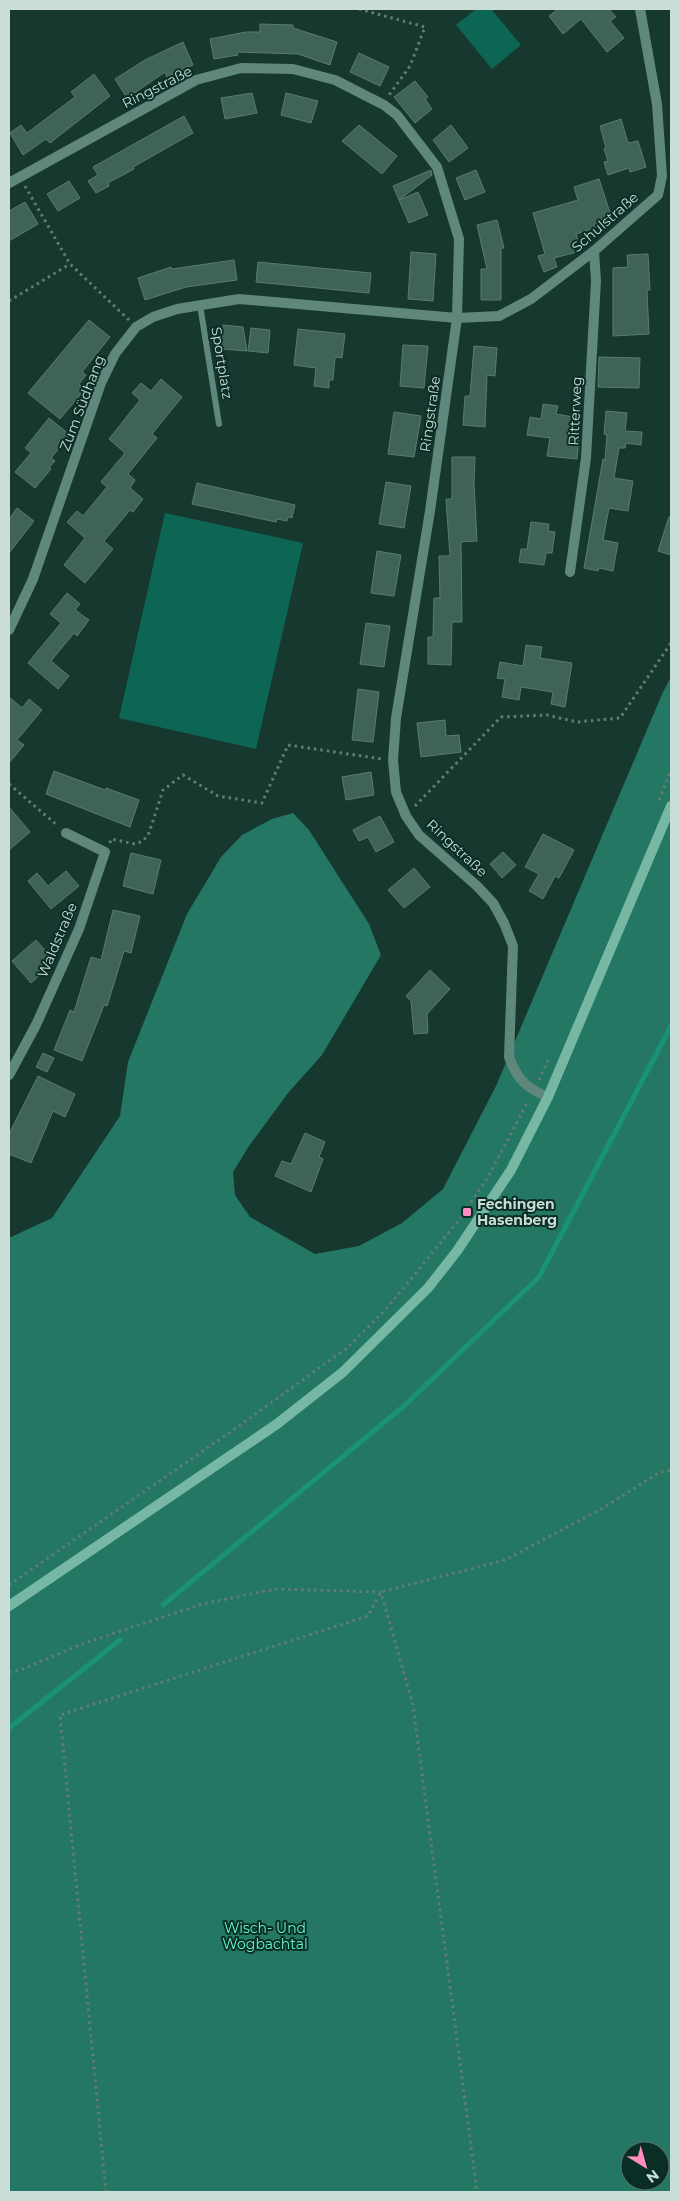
<svg xmlns="http://www.w3.org/2000/svg" width="680" height="2201" font-family="Montserrat,sans-serif">
<style>
.green{fill:#0c6653}
.forest{fill:#237763;fill-rule:evenodd}
.lines{fill:none;stroke-linecap:round;stroke-linejoin:round}
.stream{stroke:#1a9278;stroke-width:5}
.building{fill:#406358;stroke:#597c71}
.path{stroke:#627d76;stroke-width:3;stroke-dasharray:2.5 4;stroke-linecap:butt}
.service{stroke:#5f877b;stroke-width:6}
.minor{stroke:#5f877b;stroke-width:10}
.secondary{stroke:#77b8a4;stroke-width:10}
.poi-dot{fill:#fd8ebf;stroke:#0a2e25;stroke-width:2}
.labels{text-anchor:middle;dominant-baseline:central;stroke-width:4;stroke-linejoin:round;paint-order:stroke}
.street-label{font-size:14px;fill:#caddd7;stroke:#0a2e25}
.poi-label{font-size:14px;font-weight:bold;fill:#caddd7;stroke:#0a2e25;text-anchor:start}
.park-label{font-size:14px;fill:#65f8d2;stroke:#0a2e25}
</style>
<rect width="100%" height="100%" fill="#16382f"/>
<g class="green">
<path d="M476,9H491L521,45L492,69L456,25Z"/>
<path d="M165,513L303,543L256,749L119,718Z"/>
</g>
<path class="forest" d="M671,677V2192H9V1238L52,1218L120,1116L128,1062L187,914L221,857L242,835L272,819L293,813L309,830L369,924L381,955L322,1055L288,1093L249,1146L233,1172L235,1195L250,1217L315,1254L359,1246L402,1223L443,1189L496,1086L663,692ZM630,2151H660V2181H630Z"/>
<g class="lines">
<g class="stream">
<path d="M163,1605L404,1406L539,1277L671,1026"/>
<path d="M9,1728L120,1640"/>
</g>
</g>
<g class="building">
<path d="M558,9H609L616,17L610,21L624,38L607,52L581,19L563,34L549,16Z"/>
<path d="M260,24L293,25V28L337,42L330,65L298,54L237,52L238,55L214,59L210,39L246,32H260Z"/>
<path d="M183,42L193,65L167,77L165,72L127,98L115,79L145,60Z"/>
<path d="M359,53L389,67L380,86L350,72Z"/>
<path d="M94,74L110,96L50,143L46,139L23,155L10,133L21,125L27,133L75,97L71,92Z"/>
<path d="M415,81L428,97L425,99L432,109L415,123L394,97Z"/>
<path d="M252,93L257,113L225,119L221,98Z"/>
<path d="M286,93L318,101L311,123L281,115Z"/>
<path d="M184,116L193,133L133,167L134,169L108,183L109,186L96,193L88,181L98,175L93,167Z"/>
<path d="M621,119L628,143L638,141L646,167L630,172L629,168L608,175L604,162L608,161L604,149L606,148L600,126Z"/>
<path d="M359,125L397,156L382,174L342,141Z"/>
<path d="M451,125L468,148L449,162L433,140Z"/>
<path d="M431,170L432,175L399,200L393,186Z"/>
<path d="M476,170L485,192L465,200L456,178Z"/>
<path d="M599,179L613,222L576,234L581,251L554,258L557,267L544,272L538,256L545,254L533,213L578,200L574,187Z"/>
<path d="M69,181L80,198L58,211L47,194Z"/>
<path d="M418,192L428,215L409,223L399,200Z"/>
<path d="M25,202L38,224L9,241V211Z"/>
<path d="M497,220L504,248H501V300H481V269H487L477,225Z"/>
<path d="M411,252L436,254L433,301L408,299Z"/>
<path d="M648,254L650,290H647L649,334L613,336V268L628,267L627,255Z"/>
<path d="M234,260L237,280L186,287L145,300L138,278L171,267L172,269Z"/>
<path d="M258,262L371,273L369,293L256,282Z"/>
<path d="M89,320L110,337L82,372L86,375L79,384L85,389L60,419L28,393Z"/>
<path d="M223,325L243,327L247,351L221,349Z"/>
<path d="M251,328L270,330L268,353L248,351Z"/>
<path d="M298,329L345,334L342,358L335,357L333,380H329V388L314,386L316,368L294,365Z"/>
<path d="M403,345L428,346L424,388L400,386Z"/>
<path d="M474,346L497,348L495,376L487,375L485,427L463,425L465,396H470Z"/>
<path d="M599,357L640,358L639,388L598,387Z"/>
<path d="M161,379L182,397L152,434L157,438L128,474L135,480L130,488L143,499L133,512L130,510L104,541L113,549L85,583L64,565L85,538L67,522L77,511L83,516L107,487L101,482L125,453L109,439L140,400L132,393L141,383L151,391Z"/>
<path d="M543,404L558,406L556,414L573,417L571,437L579,438L577,459L547,456L550,438L527,435L530,417L541,419Z"/>
<path d="M606,411L627,413L625,431L642,432L641,445L626,443L625,448H619L614,478L633,481L628,511L609,508L603,540L618,543L613,571L599,568L598,571L584,568L603,459L605,460L607,435L604,434Z"/>
<path d="M394,412L421,416L414,457L388,454Z"/>
<path d="M49,418L70,435L51,458L55,461L49,468L51,469L35,488L15,472L31,453L25,448Z"/>
<path d="M452,457H475L474,483L477,541L461,542L462,622H452L451,665L428,664V637H433L434,598H440L439,556H450L446,499H452Z"/>
<path d="M386,482L411,486L404,528L379,524Z"/>
<path d="M197,483L295,505L292,518L288,517L287,521L277,519L276,522L192,504Z"/>
<path d="M17,508L34,521L9,553V519Z"/>
<path d="M669,517H671V555L658,551Z"/>
<path d="M531,522L549,524L548,531L555,532L552,553H546L544,565L519,562L521,549H527Z"/>
<path d="M377,551L401,555L394,596L371,593Z"/>
<path d="M67,593L80,604L75,610L89,620L77,636L74,633L51,661L69,676L58,689L28,663L61,623L50,614Z"/>
<path d="M366,623L390,626L384,667L360,664Z"/>
<path d="M526,645L542,647L540,658L572,663L565,707L551,704L553,692L521,687L519,700L502,697L505,679L497,678L500,662L523,666Z"/>
<path d="M358,689L379,692L373,742L352,740Z"/>
<path d="M9,697L22,708L29,699L42,710L17,740L24,745L9,763Z"/>
<path d="M445,720L446,736L459,735L461,752L421,757L417,723Z"/>
<path d="M54,771L105,790L106,788L139,800L130,827L46,794Z"/>
<path d="M371,772L374,795L346,800L342,777Z"/>
<path d="M9,807L30,832L9,850Z"/>
<path d="M380,816L394,842L376,852L368,837L359,841L353,830Z"/>
<path d="M543,834L574,850L559,878L555,876L543,899L529,891L539,874L525,867Z"/>
<path d="M503,852L516,865L502,878L490,864Z"/>
<path d="M131,853L161,860L153,894L123,886Z"/>
<path d="M414,868L430,887L404,908L388,890Z"/>
<path d="M66,871L79,886L51,909L28,881L37,873L48,886Z"/>
<path d="M113,910L140,916L131,953L124,951L107,1006L104,1005L82,1061L54,1050L70,1010L74,1012L91,957L101,960Z"/>
<path d="M36,940L55,962L31,983L12,961Z"/>
<path d="M430,970L450,989L427,1014L428,1033L414,1034L411,1001L406,996Z"/>
<path d="M43,1053L54,1058L47,1072L36,1067Z"/>
<path d="M38,1076L75,1094L65,1117L53,1111L31,1163L9,1154V1134Z"/>
<path d="M305,1133L325,1142L319,1157L323,1159L311,1192L275,1176L282,1161L291,1164Z"/>
</g>
<g class="lines">
<g class="path">
<path d="M359,9L425,27L410,66L389,95"/>
<path d="M25,186L70,264L129,320"/>
<path d="M9,301L70,264"/>
<path d="M9,784L58,826"/>
<path d="M659,800L671,770"/>
<path d="M415,806L501,717L547,715L577,722L620,718L671,643"/>
<path d="M110,843L111,839L135,844L143,841L149,833L163,790L183,775L218,796L262,803L288,745L382,759"/>
<path d="M539,1080L549,1058"/>
<path d="M9,1585L236,1428L347,1348L388,1307L459,1220L488,1177L528,1101"/>
<path d="M9,1672L23,1669L82,1644L202,1604L276,1589L381,1592L413,1705L477,2192"/>
<path d="M106,2192L60,1715L368,1616L381,1592L505,1560L603,1508L660,1472L671,1470"/>
</g>
<path class="service" d="M200,305L219,424"/>
<g class="minor">
<path d="M9,183L196,80L241,68L293,69L335,80L384,105L397,115L437,167L459,239L457,318L430,511L396,718L393,760L396,792L406,816L419,835L477,886L493,903L504,923L513,946L509,1057C517,1079 526,1088 548,1097"/>
<path d="M570,572L586,458L596,281L594,251"/>
<path d="M9,630L33,579L101,383L115,354L136,327L153,317L177,309L239,299L457,318L499,316L531,299L594,251L658,195L662,176L657,104L640,9"/>
<path d="M9,1075L36,1025L79,929L105,852L66,833"/>
</g>
<path class="secondary" d="M9,1606L277,1424L343,1372L428,1288L457,1251L511,1170L548,1097L671,806"/>
</g>
<rect class="poi-dot" x="462" y="1207" width="10" height="10" rx="2.5"/>
<g class="labels">
<g class="street-label">
<text transform="translate(157 87) rotate(-27)">Ringstraße</text>
<text transform="translate(605 222) rotate(-41)">Schulstraße</text>
<text transform="translate(222 363) rotate(81)">Sportplatz</text>
<text transform="translate(82 403) rotate(-69)">Zum Südhang</text>
<text transform="translate(575 411) rotate(-87)">Ritterweg</text>
<text transform="translate(430 414) rotate(-82)">Ringstraße</text>
<text transform="translate(457 848) rotate(43)">Ringstraße</text>
<text transform="translate(57 940) rotate(-67)">Waldstraße</text>
</g>
<g class="poi-label">
<text x="477" y="1204">Fechingen<tspan x="477" dy="16">Hasenberg</tspan></text>
</g>
<g class="park-label">
<text x="265" y="1928">Wisch- Und<tspan x="265" dy="16">Wogbachtal</tspan></text>
</g>
</g>
<rect width="680" height="2201" fill="none" stroke="#caddd7" stroke-width="20"/>
<g transform="translate(645 2166) rotate(143)"><circle r="24" fill="#0a2e25" stroke="#57746c"/>
<path d="M0-4L9 19L0 12L-9 19Z" fill="#fd8ebf"/>
<text y="-8" font-size="14" font-weight="bold" text-anchor="middle" fill="#caddd7">N</text>
</g>
</svg>
